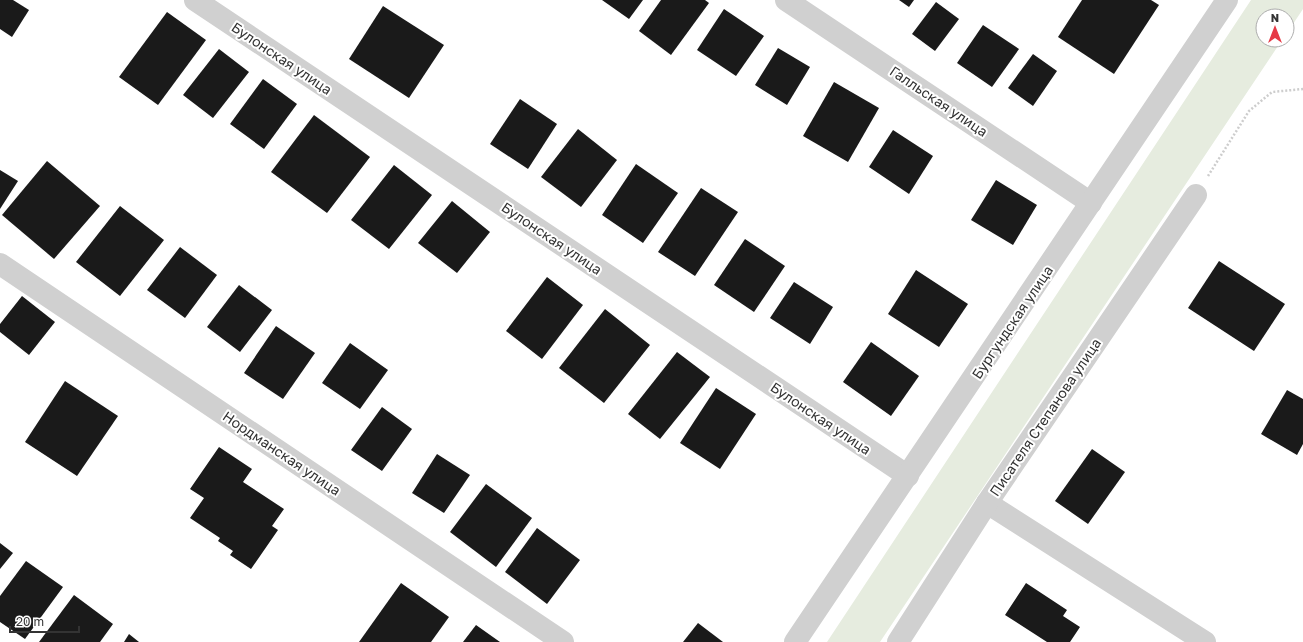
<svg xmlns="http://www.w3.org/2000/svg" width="1303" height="642" font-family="'Golos Text',sans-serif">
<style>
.green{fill:#e6ecdf}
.building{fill:#1a1a1a}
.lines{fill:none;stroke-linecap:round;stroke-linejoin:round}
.path{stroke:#cdcdcd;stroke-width:2.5;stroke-dasharray:2 2;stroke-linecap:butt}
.minor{stroke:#d0d0d0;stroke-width:22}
.labels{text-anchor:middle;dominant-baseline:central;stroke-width:4;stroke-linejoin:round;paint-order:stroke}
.street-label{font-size:14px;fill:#333;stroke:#fff}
</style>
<rect width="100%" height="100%" fill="#fff"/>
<path class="green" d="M1251,0H1303V9L1287,33V16H1263V40H1282L880,642H827Z"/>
<g class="building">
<path d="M0,0H13L29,10L12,37L0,29Z"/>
<path d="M602,0H643L629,19Z"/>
<path d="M661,0H705L709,3L671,55L639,31Z"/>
<path d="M899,0H914L909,7Z"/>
<path d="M1082,0H1151L1159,5L1114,74L1058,37Z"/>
<path d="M936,2L959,19L935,51L912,34Z"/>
<path d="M383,6L444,45L409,98L349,59Z"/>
<path d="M724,9L764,36L736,76L697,50Z"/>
<path d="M167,12L206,40L158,105L119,77Z"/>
<path d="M983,25L1019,49L992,87L957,63Z"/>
<path d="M778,48L810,67L787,105L755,85Z"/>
<path d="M219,49L249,72L213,118L183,95Z"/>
<path d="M1033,54L1057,71L1033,106L1008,88Z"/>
<path d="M263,79L297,104L264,149L230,124Z"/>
<path d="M834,82L879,108L848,162L803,136Z"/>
<path d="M520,99L557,124L528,169L490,144Z"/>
<path d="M314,115L370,157L327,213L271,172Z"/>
<path d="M578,129L617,160L581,207L541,177Z"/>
<path d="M893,130L933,156L909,194L869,167Z"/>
<path d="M47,161L100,206L54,259L2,215Z"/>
<path d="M636,164L678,193L643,243L602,215Z"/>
<path d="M394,165L432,195L389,249L351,220Z"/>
<path d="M0,170L18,181L0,209Z"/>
<path d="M996,180L1037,205L1013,245L971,220Z"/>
<path d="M701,188L738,212L695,276L658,252Z"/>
<path d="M452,201L490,232L457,273L418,243Z"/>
<path d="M120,206L164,240L120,296L76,262Z"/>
<path d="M745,239L785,266L754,312L714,285Z"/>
<path d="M180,247L217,275L185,318L147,290Z"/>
<path d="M1219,261L1285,304L1254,351L1188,308Z"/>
<path d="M916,270L968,304L939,347L888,314Z"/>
<path d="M547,277L583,305L542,359L506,331Z"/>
<path d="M794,282L833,307L810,344L770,318Z"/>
<path d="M239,285L272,310L240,352L207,327Z"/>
<path d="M22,296L55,322L29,355L0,332V324Z"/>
<path d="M605,309L650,345L604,403L559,368Z"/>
<path d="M276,326L315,353L283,399L244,373Z"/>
<path d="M871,342L919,376L891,416L843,382Z"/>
<path d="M350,343L388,370L360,409L322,383Z"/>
<path d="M677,352L710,377L660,439L628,414Z"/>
<path d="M65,381L118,416L77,476L25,442Z"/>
<path d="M716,388L756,414L720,469L680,443Z"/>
<path d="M1287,390L1303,399V444L1297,455L1261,434Z"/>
<path d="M382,407L412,429L382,471L351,450Z"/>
<path d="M219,447L252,469L243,482L284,509L272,526L278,530L251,569L230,555L233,551L218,541L220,538L190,518L204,498L190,489Z"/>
<path d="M1092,449L1125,472L1088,524L1055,501Z"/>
<path d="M437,454L470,475L444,513L412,493Z"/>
<path d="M486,484L532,518L496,567L450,532Z"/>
<path d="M537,528L580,560L547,604L505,572Z"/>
<path d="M0,543L13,553L0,569Z"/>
<path d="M26,561L63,587L25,639L0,622V596Z"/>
<path d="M401,583L449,617L431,642H359Z"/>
<path d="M1026,583L1067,610L1063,616L1080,627L1070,642H1047L1005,615Z"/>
<path d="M74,595L113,624L100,642H39Z"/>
<path d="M698,623L723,642H683Z"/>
<path d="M476,625L500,642H463Z"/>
<path d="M129,634L139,642H124Z"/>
</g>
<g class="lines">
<path class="path" d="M1208,176L1249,111L1272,92L1303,89"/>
<g class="minor">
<path d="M195,0L908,476"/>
<path d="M786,0L1091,203"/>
<path d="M0,264L563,642"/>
<path d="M987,503L1205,642"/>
<path d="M795,642L1227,0"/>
<path d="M898,642L987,503L1196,195"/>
</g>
</g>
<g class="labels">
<g class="street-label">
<text transform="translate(282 58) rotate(34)">Булонская улица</text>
<text transform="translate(939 101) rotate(34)">Галльская улица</text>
<text transform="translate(552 238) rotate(34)">Булонская улица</text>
<text transform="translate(1012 322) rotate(-56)">Бургундская улица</text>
<text transform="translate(1045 417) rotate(-56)">Писателя Степанова улица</text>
<text transform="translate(821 418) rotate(34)">Булонская улица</text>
<text transform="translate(282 453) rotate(34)">Нордманская улица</text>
</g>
</g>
<g transform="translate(1275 28)"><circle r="19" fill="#ffffff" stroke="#adadad"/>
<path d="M0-3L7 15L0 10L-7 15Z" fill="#e63946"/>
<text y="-6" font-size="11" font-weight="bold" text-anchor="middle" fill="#333333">N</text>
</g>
<path d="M10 626v6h69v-6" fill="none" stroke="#333333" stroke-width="2"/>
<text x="16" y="626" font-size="12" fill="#333333" stroke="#ffffff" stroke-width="3" paint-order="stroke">20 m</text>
</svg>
